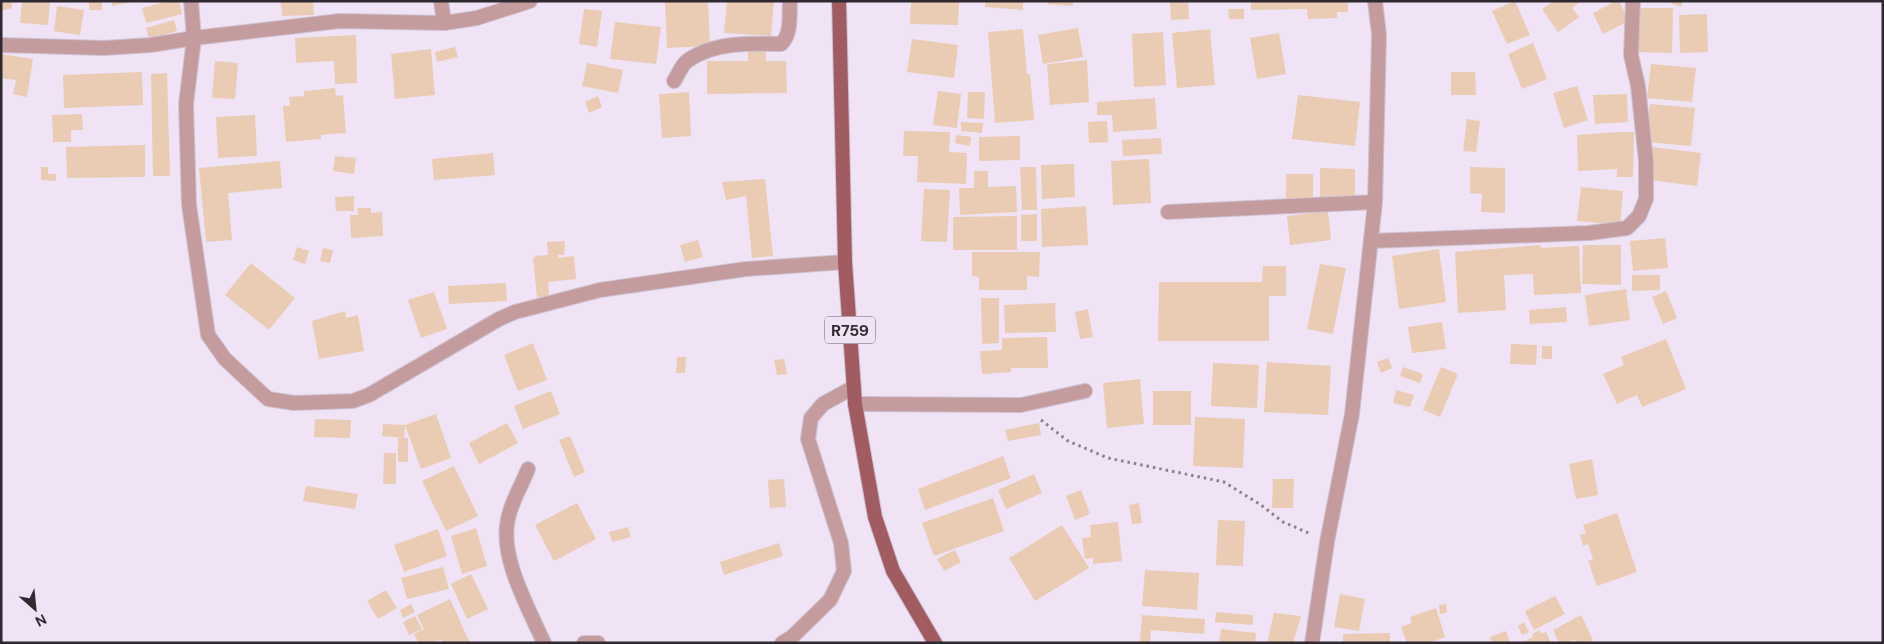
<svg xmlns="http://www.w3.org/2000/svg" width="1884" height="644" font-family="'DM Sans',sans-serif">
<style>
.building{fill:#e9ccb3}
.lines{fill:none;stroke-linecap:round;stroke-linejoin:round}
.minor-casing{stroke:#cdc2d2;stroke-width:16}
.primary-casing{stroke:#cdc2d2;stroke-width:16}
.path{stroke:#8a818d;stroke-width:3;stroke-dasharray:2.5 4;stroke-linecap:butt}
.minor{stroke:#c59c9e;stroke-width:14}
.primary{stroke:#a15c61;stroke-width:14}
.labels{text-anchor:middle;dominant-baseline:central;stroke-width:4;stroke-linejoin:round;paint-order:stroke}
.shield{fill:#f0e3f5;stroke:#69626c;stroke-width:1}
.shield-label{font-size:16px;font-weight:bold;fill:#2f2a31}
</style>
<rect width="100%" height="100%" fill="#f0e3f5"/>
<g class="building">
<path d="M1,1H11L12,8L1,11Z"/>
<path d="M22,1H50L48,25L20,23Z"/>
<rect x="89" y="1" width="13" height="9"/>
<path d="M112,1H132V2L112,6Z"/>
<path d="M169,1H179L182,14L146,23L142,8Z"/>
<path d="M281,1H313L314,15L282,16Z"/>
<path d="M665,1H708L710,46L667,48Z"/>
<path d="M727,1H774L771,36L724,33Z"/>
<path d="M911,1H959L958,25L910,24Z"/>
<path d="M985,1H1023V10L985,7Z"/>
<path d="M1048,1H1073V6L1047,4Z"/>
<path d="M1170,1H1188L1189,19L1171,20Z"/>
<path d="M1251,1H1348V12H1337V18L1308,19L1307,9L1251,10Z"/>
<path d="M1515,1L1530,35L1507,44L1492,11Z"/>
<path d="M1554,1H1578L1579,3L1572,8L1579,17L1558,32L1542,9Z"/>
<path d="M1616,1H1619L1629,21L1603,34L1593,13Z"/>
<path d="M1666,1H1683L1681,7Z"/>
<path d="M57,6L84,10L80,35L54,31Z"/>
<path d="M1635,8H1673L1672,53L1634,52Z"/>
<path d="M584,9L602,11L597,47L579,44Z"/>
<path d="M1228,9H1244V19H1229Z"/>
<path d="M1707,14L1708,52L1680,53L1679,15Z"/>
<path d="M174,20L177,31L149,39L146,28Z"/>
<path d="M615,22L661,27L656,64L610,59Z"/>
<path d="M1078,28L1083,57L1043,64L1038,35Z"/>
<path d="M1023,29L1027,74H1030L1034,120L995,123L988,32Z"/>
<path d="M1210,29L1215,85L1177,88L1172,33Z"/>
<path d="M1163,32L1166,85L1134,87L1132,34Z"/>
<path d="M1279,33L1286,74L1257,79L1250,38Z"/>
<path d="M356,35L357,83L335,84L334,61L296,63L295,38Z"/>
<path d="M912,39L958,45L954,78L907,72Z"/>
<path d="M1533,43L1547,79L1522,89L1508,54Z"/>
<path d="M455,47L458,57L437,62L435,52Z"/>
<path d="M431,49L435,95L395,99L391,54Z"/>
<path d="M748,49L766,50V61H786L787,93L707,94V61H748Z"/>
<path d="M1,54L33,59L27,97L13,94L16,80L1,78Z"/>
<path d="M1087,60L1089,102L1050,105L1047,64Z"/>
<path d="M215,61L238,63L235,99L212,98Z"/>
<path d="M587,63L623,70L618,93L582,86Z"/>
<path d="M1651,64L1696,68L1692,102L1647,98Z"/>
<path d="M142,72L143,105L64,108L63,75Z"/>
<path d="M1451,72H1475L1476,95H1451Z"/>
<path d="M167,73L170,176H153L151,74Z"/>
<path d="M1577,86L1588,120L1564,128L1553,93Z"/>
<path d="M335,88L336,96L343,95L346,133L321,135V139L286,142L283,106H290L289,97L304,96V91Z"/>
<path d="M938,91L961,94L957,128L933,125Z"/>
<path d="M689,92L691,136L662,138L659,94Z"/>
<path d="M968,92H985L984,119L967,118Z"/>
<path d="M1627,94L1628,122L1595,124L1593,95Z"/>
<path d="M1298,95L1360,102L1355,146L1292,139Z"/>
<path d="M598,96L602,107L589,113L585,102Z"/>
<path d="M1155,98L1157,129L1113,132L1112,115H1097V102Z"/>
<path d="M1650,104L1695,108L1691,146L1646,142Z"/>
<path d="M82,114L83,130H71V142H53L52,115Z"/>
<path d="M255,115L257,156L218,158L216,117Z"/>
<path d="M1467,119L1480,121L1476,152L1463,151Z"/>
<path d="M1107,121L1108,142L1089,143L1088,122Z"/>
<path d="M961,122L983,123L982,133L961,131Z"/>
<path d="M904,131L950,132L949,152L967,153L966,184L917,182L918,156H903Z"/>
<path d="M1618,132H1634L1633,177H1617V169L1578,171L1577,135Z"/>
<path d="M956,135L971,137L970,146L955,143Z"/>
<path d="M1020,136V160L979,161V137Z"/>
<path d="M1161,138L1162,154L1123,156L1122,140Z"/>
<path d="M145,145V177L67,178L66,147Z"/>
<path d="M1653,147L1701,153L1697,186L1649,180Z"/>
<path d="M493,153L495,175L434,180L432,159Z"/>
<path d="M335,156L356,158L354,174L333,171Z"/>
<path d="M1149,159L1151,203L1113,205L1111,161Z"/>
<path d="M280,161L282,188L228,193L232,240L206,242L199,168Z"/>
<path d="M1074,164L1075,197L1042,199L1041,165Z"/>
<path d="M41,167H48V174H56V181L41,180Z"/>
<path d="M1020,167H1036L1037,210H1022Z"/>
<path d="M1470,167L1505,168V213L1481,212L1482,194L1470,193Z"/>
<path d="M1320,168L1355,169V197H1320Z"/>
<path d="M974,171H988V187L1016,186L1017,212L960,215L959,188H974Z"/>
<rect x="1286" y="174" width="27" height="28"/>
<path d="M765,179L773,256L752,258L746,196L726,200L722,182Z"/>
<path d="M1581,187L1623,191L1620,225L1577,221Z"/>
<path d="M924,189L950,190L947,242L921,241Z"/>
<path d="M354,196V211H336L335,197Z"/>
<path d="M1086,206L1088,245L1042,247L1041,209Z"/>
<path d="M357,208H371V213L382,212L383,236L351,238L350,215H358Z"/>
<path d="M1328,211L1331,240L1290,245L1287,216Z"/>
<path d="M1037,214V241H1021V215Z"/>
<path d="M1017,216V250H953V217Z"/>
<path d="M1665,238L1668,268L1633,271L1630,241Z"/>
<path d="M698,240L703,257L685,262L680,245Z"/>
<path d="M565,241L564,255H558V258L574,256L576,279L548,282L549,296L537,297L533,259L535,256L548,255L547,242Z"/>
<path d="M1540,245L1541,248L1579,246L1581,293L1534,295L1533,274L1504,275L1506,310L1458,313L1455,252Z"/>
<path d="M1583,245H1621V285L1582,284Z"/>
<path d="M297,247L309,251L305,264L293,260Z"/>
<path d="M323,248L333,250L330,263L320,261Z"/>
<path d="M1439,249L1446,302L1399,309L1392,256Z"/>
<path d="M972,252H1040L1039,277L1027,276V290H979V277L972,276Z"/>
<path d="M251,263L295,298L269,330L225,295Z"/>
<path d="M1320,264L1346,268L1333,334L1307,329Z"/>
<path d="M1263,266H1286V296H1269V341H1158L1159,282H1262Z"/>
<path d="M1632,275H1660V290L1632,291Z"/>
<path d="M506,283L507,301L449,304L448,286Z"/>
<path d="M1626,289L1630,320L1589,326L1585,295Z"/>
<path d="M1666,291L1677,318L1663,324L1652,297Z"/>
<path d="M434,292L447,329L421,338L408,300Z"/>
<path d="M981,298H999V343L982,344Z"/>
<path d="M1055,303L1056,332L1005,333L1004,305Z"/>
<path d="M1566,307L1567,322L1530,324L1529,310Z"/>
<path d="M1088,309L1093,337L1080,339L1075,312Z"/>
<path d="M345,311L346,318L358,315L364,351L319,359L312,321Z"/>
<path d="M1442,322L1446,349L1412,353L1408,327Z"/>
<path d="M1047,337L1048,368H1011V372L982,374L980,351L1002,350V338Z"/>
<path d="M1666,339L1686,389L1642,407L1637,395L1617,404L1603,374L1624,365L1621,357Z"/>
<path d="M533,343L547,380L518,391L504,355Z"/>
<path d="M1511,344L1537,345L1536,365L1510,364Z"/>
<rect x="1542" y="346" width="10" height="13"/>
<path d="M677,357H686L685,373H676Z"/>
<path d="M1388,358L1392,368L1381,373L1377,362Z"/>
<path d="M784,359L787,374L777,375L774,360Z"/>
<path d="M1267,362L1331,366L1328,415L1264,412Z"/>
<path d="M1213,363L1259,365L1257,408L1211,406Z"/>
<path d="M1403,367L1423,374L1420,383L1400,376Z"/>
<path d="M1441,367L1458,374L1440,417L1423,410Z"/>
<path d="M1140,379L1144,424L1107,428L1103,383Z"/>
<path d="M1396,390L1414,395L1410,407L1393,403Z"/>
<path d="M551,391L560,414L523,429L514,406Z"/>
<rect x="1153" y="391" width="38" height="34"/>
<path d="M436,414L451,458L421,469L405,425Z"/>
<path d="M1195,417L1245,419L1243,468L1193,466Z"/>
<path d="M315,419L351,420L350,438L314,437Z"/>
<path d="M507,423L518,443L479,464L469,443Z"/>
<path d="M1039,423L1041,435L1008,441L1005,430Z"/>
<path d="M383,424L405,425L404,438L382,436Z"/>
<path d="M570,436L585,472L574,477L559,440Z"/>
<rect x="398" y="438" width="10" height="24"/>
<path d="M384,453H396V484H383Z"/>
<path d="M1003,456L1011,478L925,510L918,489Z"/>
<path d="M1592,459L1598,495L1576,499L1569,464Z"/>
<path d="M454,466L478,516L446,531L422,481Z"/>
<path d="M1034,474L1042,493L1006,509L998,490Z"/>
<path d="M784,479L786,507L770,508L768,480Z"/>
<path d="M1273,479H1294L1293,508H1272Z"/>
<path d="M306,486L358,494L355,509L303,501Z"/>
<path d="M1081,490L1090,514L1075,520L1066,496Z"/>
<path d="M993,498L1004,531L934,556L922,523Z"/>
<path d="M577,503L596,539L554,561L535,525Z"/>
<path d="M1139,503L1142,523L1132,524L1129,505Z"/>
<path d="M1617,513L1637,572L1597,586L1588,561L1593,559L1588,544L1583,546L1580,535L1586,533L1583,525Z"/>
<path d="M1218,520L1245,521L1243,566L1216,565Z"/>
<path d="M1118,522L1122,561L1093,564V558L1085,559L1082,538L1091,537L1090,525Z"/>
<path d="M1062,525L1089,568L1035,601L1009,558Z"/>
<path d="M628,527L631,537L612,542L609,532Z"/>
<path d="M476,528L487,566L462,574L451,536Z"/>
<path d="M438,529L447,556L404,572L394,545Z"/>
<path d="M779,543L783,556L724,575L720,562Z"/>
<path d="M955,550L961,562L944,571L937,559Z"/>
<path d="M443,567L449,589L407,599L401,578Z"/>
<path d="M1145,570L1199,573L1197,610L1142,606Z"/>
<path d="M471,574L488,609L467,619L451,584Z"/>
<path d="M386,590L397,608L378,619L367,601Z"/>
<path d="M1340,594L1365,599L1359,631L1334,627Z"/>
<path d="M1555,596L1565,614L1534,630L1525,611Z"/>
<path d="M450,599L470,643H443L441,639L433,643H418L414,634L424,629L417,615Z"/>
<path d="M411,604L415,612L403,618L400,610Z"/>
<path d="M1446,604L1447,613L1440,614L1439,605Z"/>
<path d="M1436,608L1445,637L1428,643H1407L1401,627L1412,623L1410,617Z"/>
<path d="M1216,612L1253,615V625L1215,622Z"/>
<path d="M1274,613L1301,616L1293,643H1267Z"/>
<path d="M1142,615L1205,619L1204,634L1151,630L1150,643H1140Z"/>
<path d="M1581,615L1593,640L1588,643H1576L1575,639L1567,643H1559L1553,630Z"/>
<path d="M415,616L422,629L409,635L403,622Z"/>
<path d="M1524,622L1529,632L1522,635L1518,626Z"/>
<path d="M1221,629L1256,633L1255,643H1219Z"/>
<path d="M1540,630L1541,634L1546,632L1551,643H1520L1533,637L1532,634Z"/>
<path d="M1506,631L1510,643H1492L1490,637Z"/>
<path d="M1390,633V643H1343V634Z"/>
</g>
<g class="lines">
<g class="minor-casing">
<g id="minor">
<path d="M191,1L194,38L186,104L189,205L208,335L225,359L268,399L294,403L353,401L369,395L499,319L515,312L600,290L746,269L845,262"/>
<path d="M441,1L444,23"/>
<path d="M1,45L104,48L151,45L194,38L340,21L444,23L477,18L530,1"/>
<path d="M674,81C678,75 681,66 687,61C713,42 750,43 781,44C792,34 789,15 790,1"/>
<path d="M1168,212L1375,202"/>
<path d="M1371,241L1589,233L1627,228L1639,216L1646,199V161L1638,86L1631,55L1633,1"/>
<path d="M855,404L1021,405L1085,391"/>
<path d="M528,469C522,485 511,502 508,519C499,557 529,609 544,643"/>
<path d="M584,643H598"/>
<path d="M782,643L792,637L830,600L844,571L841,543L808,439L811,418L823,404L854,387"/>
<path d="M1312,643L1327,542L1352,414L1375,202L1379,35L1375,1"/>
</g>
</g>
<g class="primary-casing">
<path id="primary" d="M839,1L845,262L855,404L875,517L893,571L935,643"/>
</g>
<path class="path" d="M1041,420L1068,441L1108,458L1224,482L1261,505L1283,522L1311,534"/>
<use href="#minor" class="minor"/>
<use href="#primary" class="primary"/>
</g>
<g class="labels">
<rect class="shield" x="825" y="316.5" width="50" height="27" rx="4"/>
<g class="shield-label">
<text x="850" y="330">R759</text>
</g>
</g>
<rect width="1884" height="644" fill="none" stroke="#2f2a31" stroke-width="5"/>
<g transform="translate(35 609) rotate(153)" stroke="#f0e3f5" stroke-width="4" paint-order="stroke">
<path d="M0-4L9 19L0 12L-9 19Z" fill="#2f2a31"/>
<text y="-8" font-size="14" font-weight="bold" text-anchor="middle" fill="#2f2a31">N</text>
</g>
</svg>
